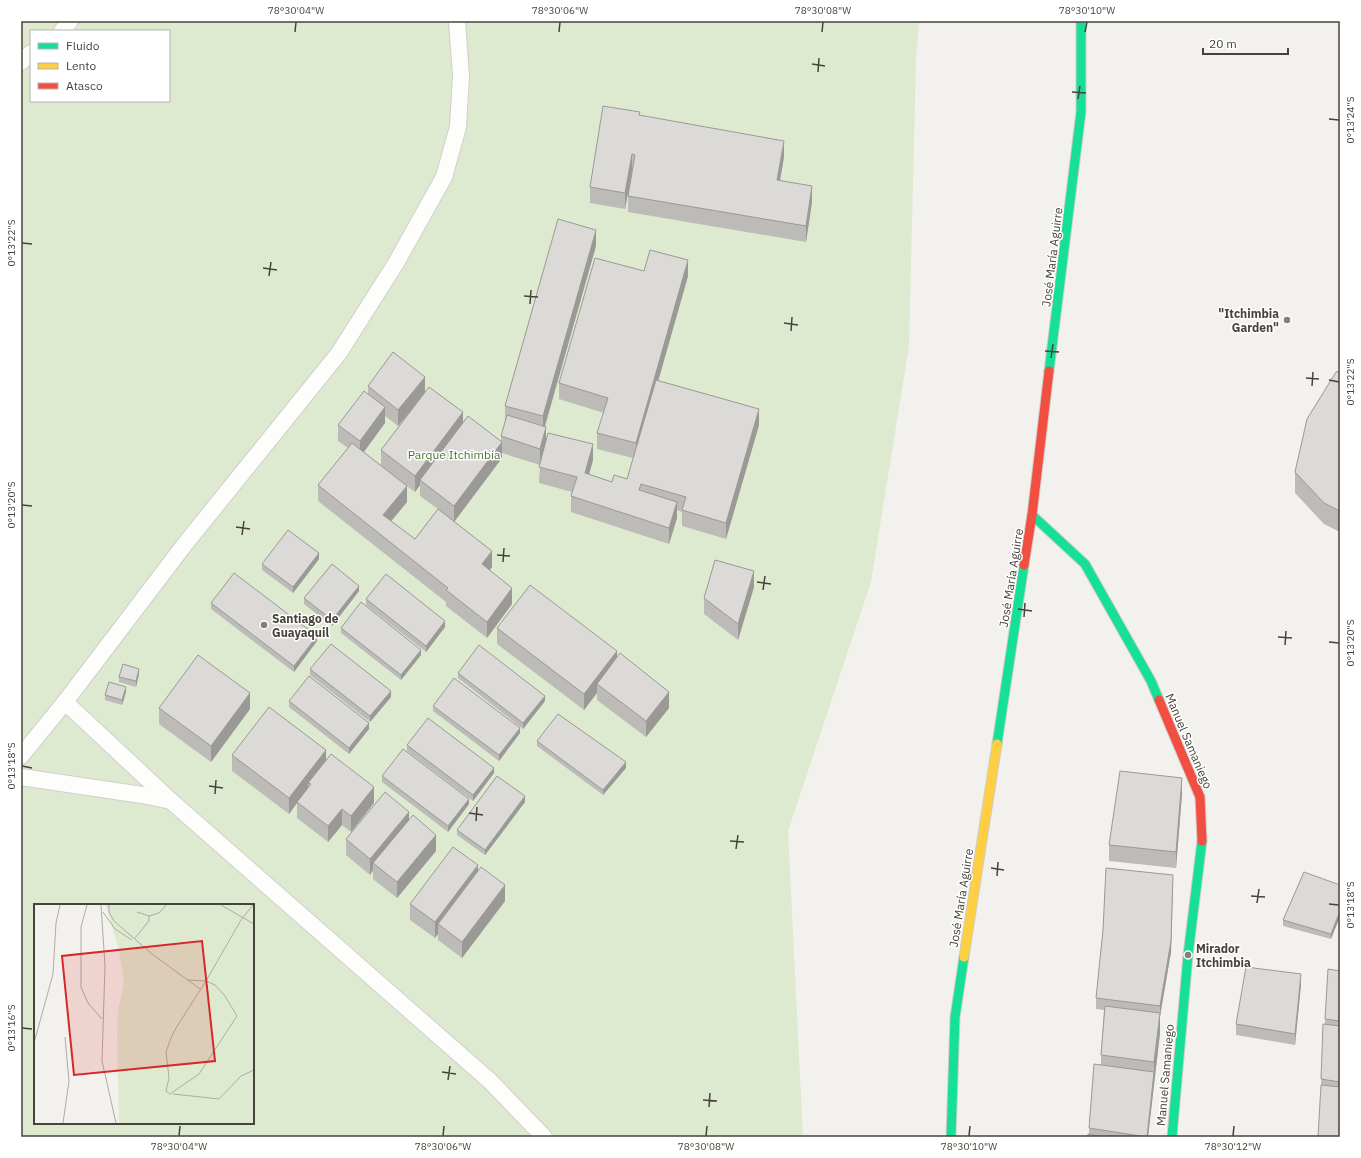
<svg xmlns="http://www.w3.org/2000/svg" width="1361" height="1158" font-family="'IBM Plex Sans',sans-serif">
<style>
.green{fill:#deead0;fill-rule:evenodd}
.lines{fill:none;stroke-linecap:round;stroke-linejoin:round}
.lane-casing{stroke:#d0cfcb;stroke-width:18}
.fast-casing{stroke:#d0cec5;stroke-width:11}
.slow-casing{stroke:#d0cec5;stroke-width:11}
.jam-casing{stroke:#d0cec5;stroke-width:11}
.lane{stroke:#fdfdfc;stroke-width:16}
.fast{stroke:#16e098;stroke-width:9}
.slow{stroke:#ffcf43;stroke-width:9}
.jam{stroke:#f24e42;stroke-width:9}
.wall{fill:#bdbbb8;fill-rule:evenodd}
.shaded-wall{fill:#9a9996}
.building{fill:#dcdad6;stroke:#9a9996}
.ticks{fill:none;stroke:#48433a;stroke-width:1.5}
.poi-dot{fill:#848079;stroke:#fff;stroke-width:1.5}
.labels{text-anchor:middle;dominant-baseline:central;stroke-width:3;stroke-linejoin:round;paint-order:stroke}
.street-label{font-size:12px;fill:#48433a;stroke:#fff}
.poi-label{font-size:12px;font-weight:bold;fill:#48433a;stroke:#fff;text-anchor:start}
.park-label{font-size:12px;fill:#467432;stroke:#fff}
.inset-road{fill:none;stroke:#aeaba5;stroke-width:1}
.view{fill:#d62828;fill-opacity:0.15;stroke:#d62828;stroke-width:2}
.inset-edge{fill:none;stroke:#48433a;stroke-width:2}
.neatline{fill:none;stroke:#48433a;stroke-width:1.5}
.ticks-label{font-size:10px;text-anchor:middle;fill:#48433a}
</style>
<rect width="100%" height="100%" fill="#f2f1ed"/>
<path class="green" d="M21,21H919L916,60L909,346L871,582L788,831L803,1137H21ZM31,31H169V101H31ZM35,905H253V1123H35Z"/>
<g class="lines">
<g class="lane-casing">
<g id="lane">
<path d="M62,31L70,21"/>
<path d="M21,62L31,53"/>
<path d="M65,702L171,801L490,1081L544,1137"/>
<path d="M21,756L65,702L185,544L339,353L396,263L444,177L458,127L461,76L457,21"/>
<path d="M21,777L142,795L171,801"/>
</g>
</g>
<g class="fast-casing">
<g id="fast">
<path d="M1049,371L1081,112V21"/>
<path d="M1032,515L1085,564L1151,681L1159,700"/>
<path d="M997,744L1024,565"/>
<path d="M951,1137L955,1017L964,957"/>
<path d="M1172,1137L1188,955L1202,841"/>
</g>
</g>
<g class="slow-casing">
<path id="slow" d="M964,957L997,744"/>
</g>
<g class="jam-casing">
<g id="jam">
<path d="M1024,565L1032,515L1049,371"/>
<path d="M1159,700L1200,797L1202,841"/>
</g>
</g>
<use href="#lane" class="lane"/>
<use href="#fast" class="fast"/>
<use href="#slow" class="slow"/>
<use href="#jam" class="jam"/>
</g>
<g class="wall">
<path d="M640,115L784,157L780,181L812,202L806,242L628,212V196L632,171L625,209L590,203V187Z"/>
<path d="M596,246L545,427L546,438L593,460L589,474L612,482L627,479L633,458L597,449V433L604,413L559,399V383L644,271L688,276L658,381L759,425L726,539L682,526V512L677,510V518L669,544L571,512V496L572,492L539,483L540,465L502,453V458L454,522L492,567L490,570L512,604L487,638L446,606V602L318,501V485L348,448L338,441V425L368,393V386L425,391L463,422L501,441V436L505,422V406ZM407,415L381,450V465L364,452L385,423V416L398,426ZM404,484L415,492L420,485V496L438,509L415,539L391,521L407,502Z"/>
<path d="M1340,371V532L1324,524L1295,493V472Z"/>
<path d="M319,559L293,593L262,570V564Z"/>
<path d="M754,587L738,640L704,614V598Z"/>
<path d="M359,591L332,626L304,604V598Z"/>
<path d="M366,599L445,627L426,652L366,605Z"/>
<path d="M211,603L317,641L294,672L211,609Z"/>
<path d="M341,628L421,655L401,680L341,633Z"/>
<path d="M497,628L617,657L669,708L646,737L597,700V693L584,710L497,644Z"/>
<path d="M310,669L391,697L370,722L310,675Z"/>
<path d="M458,673L545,701L523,729L458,678Z"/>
<path d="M139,674L136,687L119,682V677Z"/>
<path d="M126,692L122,705L105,700V695Z"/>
<path d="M289,701L369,729L349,754L289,707Z"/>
<path d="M433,706L520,733L499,761L433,711Z"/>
<path d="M159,708L250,709L211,762L159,724Z"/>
<path d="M537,741L626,768L603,795L537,746Z"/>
<path d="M407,745L494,773L473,801L407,751Z"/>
<path d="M232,755L326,760L374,803L351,832L342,825L328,842L297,818V803L289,814L232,771Z"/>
<path d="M382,776L469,804L448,832L382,782Z"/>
<path d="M1182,794L1176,868L1109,861V845Z"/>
<path d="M525,802L485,855L457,835V830Z"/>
<path d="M409,820L436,851L397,898L373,879V870L370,875L346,855V839Z"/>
<path d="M478,871L505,901L462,958L438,940V934L435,938L410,920V904Z"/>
<path d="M1340,885L1331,939L1283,926V920Z"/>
<path d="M1173,886L1171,952L1160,1016V1033L1148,1137H1088L1089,1134V1128L1101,1065V1055L1104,1010L1096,1009V998Z"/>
<path d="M1340,971V1137L1321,1085L1325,1019Z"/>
<path d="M1301,985L1295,1045L1236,1035V1024Z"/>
</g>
<g class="shaded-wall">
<path d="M784,141V157L777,197V180Z"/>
<path d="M632,154V171L625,209V193Z"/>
<path d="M812,186V202L806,242V226Z"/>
<path d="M596,230V246L543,432V416Z"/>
<path d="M688,260V276L636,459V443Z"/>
<path d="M425,377V393L398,426V410Z"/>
<path d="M385,407V423L360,457V441Z"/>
<path d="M759,409V425L726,539V523Z"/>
<path d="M463,412V428L420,480V485L415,492V476Z"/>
<path d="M546,427V443L540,465V449Z"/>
<path d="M502,442V458L454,522V506Z"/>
<path d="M593,444V460L585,489V473Z"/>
<path d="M407,486V502L383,531V515Z"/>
<path d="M677,502V518L669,544V528Z"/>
<path d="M492,551V567L482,580V564Z"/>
<path d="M319,553V559L293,593V587Z"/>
<path d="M754,571V587L738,640V624Z"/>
<path d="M359,586V591L332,626V620Z"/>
<path d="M512,588V604L487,638V622Z"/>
<path d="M445,621V627L426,652V646Z"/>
<path d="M317,636V641L294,672V666Z"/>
<path d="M421,650V655L401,680V675Z"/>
<path d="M617,651V667L597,684V693L584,710V694Z"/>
<path d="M139,669V674L136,687V681Z"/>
<path d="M126,687V692L122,705V700Z"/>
<path d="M391,691V697L370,722V716Z"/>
<path d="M669,692V708L646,737V721Z"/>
<path d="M250,693V709L211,762V746Z"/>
<path d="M545,696V701L523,729V723Z"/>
<path d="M369,723V729L349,754V748Z"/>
<path d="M520,728V733L499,761V755Z"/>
<path d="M326,750V766L311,784L308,783V788L297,802V803L289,814V798Z"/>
<path d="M626,762V768L603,795V790Z"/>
<path d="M494,768V773L473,801V795Z"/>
<path d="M1182,778V794L1176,868V852Z"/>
<path d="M374,787V803L351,832V816Z"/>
<path d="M525,796V802L485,855V850Z"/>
<path d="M469,799V804L448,832V826Z"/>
<path d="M342,809V825L328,842V826Z"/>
<path d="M409,812V828L373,863V870L370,875V859Z"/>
<path d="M436,835V851L397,898V882Z"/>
<path d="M478,865V881L438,924V934L435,938V922Z"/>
<path d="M1173,875L1171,952L1160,1016V1006Z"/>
<path d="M505,885V901L462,958V942Z"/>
<path d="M1340,911V917L1331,939V934Z"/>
<path d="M1301,974V985L1295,1045V1034Z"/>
<path d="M1160,1013V1033L1148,1137H1147L1154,1072V1062Z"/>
</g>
<g class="building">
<path d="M603,106L640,112L639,115L784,141L777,180L812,186L806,226L628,196L635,155L632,154L625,193L590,187Z"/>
<path d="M558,219L596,230L543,416L505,406Z"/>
<path d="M650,250L688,260L636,443L597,433L608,398L559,383L595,258L644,271Z"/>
<path d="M393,352L425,377L398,410L368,386Z"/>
<path d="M1340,371V511L1324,503L1295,472L1307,419L1336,372Z"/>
<path d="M656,380L759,409L726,523L682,510L686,497L641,484L639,490L677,502L669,528L571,496L577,477L539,467L548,433L593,444L585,473L612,482L614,475L627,479Z"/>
<path d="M429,387L463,412L415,476L381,450Z"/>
<path d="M364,391L385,407L360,441L338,425Z"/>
<path d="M507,415L546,427L540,449L501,436Z"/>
<path d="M468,416L502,442L454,506L420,480Z"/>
<path d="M352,443L407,486L383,515L415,539L438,509L492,551L482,564L512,588L487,622L446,590L448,588L318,485Z"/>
<path d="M288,530L319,553L293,587L262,564Z"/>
<path d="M715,560L754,571L738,624L704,598Z"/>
<path d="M332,564L359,586L332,620L304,598Z"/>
<path d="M234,573L317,636L294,666L211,603Z"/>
<path d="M386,574L445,621L426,646L366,599Z"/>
<path d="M530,585L617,651L584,694L497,628Z"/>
<path d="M361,602L421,650L401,675L341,628Z"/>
<path d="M331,644L391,691L370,716L310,669Z"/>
<path d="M479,645L545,696L523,723L458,673Z"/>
<path d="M620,653L669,692L646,721L597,684Z"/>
<path d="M198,655L250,693L211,746L159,708Z"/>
<path d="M123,664L139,669L136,681L119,677Z"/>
<path d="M309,676L369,723L349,748L289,701Z"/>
<path d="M454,678L520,728L499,755L433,706Z"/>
<path d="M109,682L126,687L122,700L105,695Z"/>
<path d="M269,707L326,750L289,798L232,755Z"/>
<path d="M558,714L626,762L603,790L537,741Z"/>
<path d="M428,718L494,768L473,795L407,745Z"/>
<path d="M403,749L469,799L448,826L382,776Z"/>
<path d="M331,754L374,787L351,816L342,809L328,826L297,802L311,784L308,783Z"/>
<path d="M1120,771L1182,778L1176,852L1109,845Z"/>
<path d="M497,776L525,796L485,850L457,830Z"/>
<path d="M385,792L409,812L370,859L346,839Z"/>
<path d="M413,815L436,835L397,882L373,863Z"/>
<path d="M453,847L478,865L435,922L410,904Z"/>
<path d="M481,867L505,885L462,942L438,924Z"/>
<path d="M1106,868L1173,875L1171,941L1160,1006L1096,998L1103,930Z"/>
<path d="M1304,872L1340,885V911L1331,934L1283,920Z"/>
<path d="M1246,967L1301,974L1295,1034L1236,1024Z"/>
<path d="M1328,969L1340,971V1021L1325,1019Z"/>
<path d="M1105,1006L1160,1013L1154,1062L1101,1055Z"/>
<path d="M1323,1024L1340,1026V1082L1321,1079Z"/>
<path d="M1094,1064L1154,1072L1147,1137L1089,1128Z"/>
<path d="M1321,1085L1340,1087V1137H1318Z"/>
<path d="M1088,1134L1103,1137H1088Z"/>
</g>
<path class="ticks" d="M295,32L296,22M559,32L560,22M822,32L823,22M1085,32L1087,22M812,64L825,66M818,72L819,58M1072,92L1086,93M1078,99L1080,86M1329,119L1339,120M22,243L32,244M263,268L277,270M269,276L271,262M524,296L538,297M530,304L531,290M784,323L798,325M791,331L792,317M1045,351L1059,352M1051,358L1053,344M1306,378L1319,379M1329,380L1339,382M1312,386L1313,372M22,505L32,506M236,527L250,529M242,535L244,521M497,555L510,556M503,562L504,548M757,582L771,584M763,590L765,576M1018,609L1032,611M1024,617L1025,603M1278,637L1292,638M1329,642L1339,643M1285,645L1286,631M22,766L32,768M209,786L223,788M215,794L216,780M469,813L483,815M476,821L477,807M730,841L744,842M736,849L738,835M991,868L1004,870M997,876L998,862M1251,896L1265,897M1257,903L1259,889M1329,904L1339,905M22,1028L32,1029M442,1072L456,1074M448,1080L450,1066M703,1100L717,1101M709,1107L710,1093M179,1136L180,1126M443,1136L444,1126M706,1136L707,1126M969,1136L970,1126M1233,1136L1234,1126"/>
<g class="poi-dot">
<circle cx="1287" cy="320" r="4"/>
<circle cx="264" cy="625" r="4"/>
<circle cx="1188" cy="955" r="4"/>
</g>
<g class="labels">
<g class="street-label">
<text transform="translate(1052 257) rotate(-83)">José María Aguirre</text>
<text transform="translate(1011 578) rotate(-81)">José María Aguirre</text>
<text transform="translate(1189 741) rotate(67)">Manuel Samaniego</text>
<text transform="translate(961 898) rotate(-81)">José María Aguirre</text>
<text transform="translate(1165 1075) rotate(-85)">Manuel Samaniego</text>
</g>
<g class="poi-label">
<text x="1279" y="313" text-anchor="end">"Itchimbia<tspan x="1279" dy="14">Garden"</tspan></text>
<text x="272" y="618">Santiago de<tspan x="272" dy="14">Guayaquil</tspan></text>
<text x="1196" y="948">Mirador<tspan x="1196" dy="14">Itchimbia</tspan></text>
</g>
<g class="park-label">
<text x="454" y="454">Parque Itchimbía</text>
</g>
</g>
<g transform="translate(34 904)">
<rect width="220" height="220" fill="#f2f1ed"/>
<path d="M72,1H220V219H85L83,131L84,106L90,79L85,47Z" fill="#deead0"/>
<path class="inset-road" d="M53,1L47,23V83L54,99L68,115M67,1L71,62L68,157L82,219M75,1V8L80,17L118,50L166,85M187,1L220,20M69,8L81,25L98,36M103,8L115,12M101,34L115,17V12L125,9L132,1M154,76L172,77L181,81L191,92L203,112L165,170L136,190L132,187L135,174L132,148L137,134L142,124L172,77L207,16L219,1M0,139L19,70L22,19L26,1M139,190L185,195L207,172L220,166M29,219L35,177L31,133"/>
<path class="view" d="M168,37L181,157L40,171L28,52Z"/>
<rect width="220" height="220" class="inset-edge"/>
</g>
<rect width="1361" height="1158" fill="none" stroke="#ffffff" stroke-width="44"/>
<rect x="30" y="30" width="140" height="72" fill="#ffffff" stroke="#b6b4b0"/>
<rect x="38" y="43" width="20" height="6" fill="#16e098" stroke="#b6b4b0"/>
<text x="66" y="50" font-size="12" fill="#48433a">Fluido</text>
<rect x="38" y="63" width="20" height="6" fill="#ffcf43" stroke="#b6b4b0"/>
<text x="66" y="70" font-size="12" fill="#48433a">Lento</text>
<rect x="38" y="83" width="20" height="6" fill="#f24e42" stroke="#b6b4b0"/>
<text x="66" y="90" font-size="12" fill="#48433a">Atasco</text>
<path d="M1203 48v6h85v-6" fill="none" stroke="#48433a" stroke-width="2"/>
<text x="1209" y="48" font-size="12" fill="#48433a" stroke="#ffffff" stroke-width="3" paint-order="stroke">20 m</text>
<rect x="22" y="22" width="1317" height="1114" class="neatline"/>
<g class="ticks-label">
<text x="296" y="14">78°30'04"W</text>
<text x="560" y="14">78°30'06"W</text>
<text x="823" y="14">78°30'08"W</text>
<text x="1087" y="14">78°30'10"W</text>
<text transform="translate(1350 120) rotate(-90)" y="4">0°13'24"S</text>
<text transform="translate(11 243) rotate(-90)" y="4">0°13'22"S</text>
<text transform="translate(1350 382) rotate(-90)" y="4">0°13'22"S</text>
<text transform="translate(11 505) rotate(-90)" y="4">0°13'20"S</text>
<text transform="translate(1350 643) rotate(-90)" y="4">0°13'20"S</text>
<text transform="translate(11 766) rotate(-90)" y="4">0°13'18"S</text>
<text transform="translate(1350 905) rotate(-90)" y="4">0°13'18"S</text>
<text transform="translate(11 1028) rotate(-90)" y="4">0°13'16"S</text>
<text x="179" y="1150">78°30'04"W</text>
<text x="443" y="1150">78°30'06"W</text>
<text x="706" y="1150">78°30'08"W</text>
<text x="969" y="1150">78°30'10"W</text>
<text x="1233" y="1150">78°30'12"W</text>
</g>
</svg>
